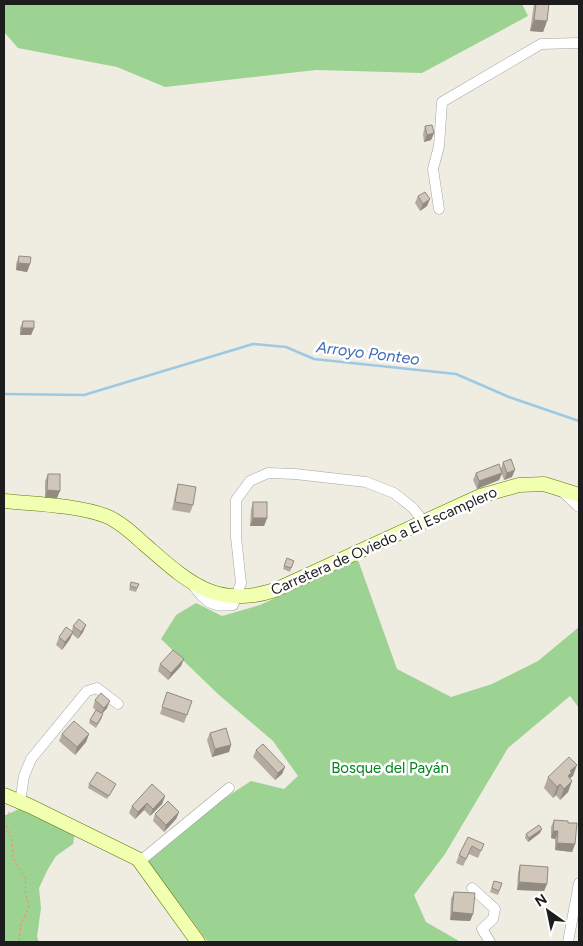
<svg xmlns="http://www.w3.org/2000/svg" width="583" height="946" font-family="Figtree,sans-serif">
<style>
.forest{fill:#9dd392}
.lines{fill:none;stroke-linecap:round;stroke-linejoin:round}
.stream{stroke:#9dcae2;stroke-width:2.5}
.street-casing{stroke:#a4a4a4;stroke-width:11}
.secondary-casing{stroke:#5c7800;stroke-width:15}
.path{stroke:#ff8663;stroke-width:1;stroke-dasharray:2.5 2.5;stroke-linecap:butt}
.street{stroke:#fff;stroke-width:10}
.secondary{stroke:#f1ffb0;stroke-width:14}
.wall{fill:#b3aaa0}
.shaded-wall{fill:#928b82}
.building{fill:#d0c6ba;stroke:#928b82}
.labels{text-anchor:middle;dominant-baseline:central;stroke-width:5;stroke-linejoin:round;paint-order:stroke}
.street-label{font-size:15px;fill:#1d1d1d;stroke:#fff}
.park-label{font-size:15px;fill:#00861c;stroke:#fff}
.water-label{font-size:16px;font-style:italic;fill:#406db6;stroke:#fff}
</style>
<rect width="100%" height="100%" fill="#efece2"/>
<g class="forest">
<path d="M4,4H522L528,16L422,73L316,70L165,87L117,67L18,48L4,32Z"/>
<path d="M358,560L397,669L451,697L492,684L538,661L579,627V708L570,696L508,748L445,854L414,895L426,922L459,941H489V942H208L145,857L182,826L251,781L284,789L298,776L273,741L219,695L161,639L176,615L196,603L222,616L260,605Z"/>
<path d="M23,807L75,832L73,844L56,856L48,869L39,888L41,908L37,937L39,942H4V816Z"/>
</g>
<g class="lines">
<path class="stream" d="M4,394L84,395L253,344L286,347L314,359L456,374L509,397L579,421"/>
<g class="street-casing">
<g id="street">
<path d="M439,209L433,169L439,146L442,102L541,44L579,43"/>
<path d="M562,491L579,507"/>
<path d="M192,584C205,601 210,608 233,605L241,583L236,537V500L250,481L268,473L295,474L366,482L394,493L413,508L423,521"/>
<path d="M20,802L24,776L31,759L87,691L97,688L118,704"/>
<path d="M139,862L229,788"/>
<path d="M472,888L495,909L493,919L482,929L490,942"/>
<path d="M568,942L579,883"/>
</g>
</g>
<g class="secondary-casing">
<g id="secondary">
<path d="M4,501C35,504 77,505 106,516C119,521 132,533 143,543C186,580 214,610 275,590L480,496L519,485L544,484L579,495"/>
<path d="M4,795L30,806L138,859L198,942"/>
</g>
</g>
<g class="path">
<path d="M4,817L11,811"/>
<path d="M4,821L12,841L13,858L26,880L25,891L29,907L21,924L19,942"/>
</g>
<use href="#street" class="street"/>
<use href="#secondary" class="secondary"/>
</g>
<g class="wall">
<path d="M534,4H549L547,21L543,32L530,31Z"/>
<path d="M425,126L434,133L431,140L424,142L423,134Z"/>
<path d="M418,196L427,206L420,211L415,203Z"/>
<path d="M19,256L30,264L27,272L16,270V264Z"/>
<path d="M23,321L34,328L31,335H20V328Z"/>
<path d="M503,462L512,477L504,480L502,474L499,480L477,489L473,480L476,473L501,469Z"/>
<path d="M48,474L57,498H45V481Z"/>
<path d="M178,484L193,505L190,513L172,510L176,491Z"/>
<path d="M253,502L267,518L264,526H250L251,510Z"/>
<path d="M287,558L294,561L290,572L283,569Z"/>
<path d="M131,582L139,584L136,592L129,590Z"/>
<path d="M86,625L83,632L78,639L72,634L70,639L62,650L56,645L59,637L72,631L73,626Z"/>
<path d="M160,664L181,666L168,680L158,671Z"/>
<path d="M167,692L192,701L184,723L160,714Z"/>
<path d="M95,700L107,708L102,714V718L96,728L89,723L90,720L96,710L93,708Z"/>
<path d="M210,733L231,745L229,752L212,757L207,740Z"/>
<path d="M62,734H89L86,742L75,755L59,741Z"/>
<path d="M256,750L285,767L282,774L275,780L253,757Z"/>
<path d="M573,776L570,778L572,781L568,792L560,800L556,795L553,798L544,788L548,777Z"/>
<path d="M89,784L114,788L107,799L88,788Z"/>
<path d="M165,796L162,804L150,816L144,810L135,819L129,813L132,806Z"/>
<path d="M179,812L176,819L164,832L153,821L155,814Z"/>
<path d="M554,820L575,844L572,852L555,850V839L551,838V827Z"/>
<path d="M540,833L528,842L525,838L526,834Z"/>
<path d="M468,837L484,844L478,858L469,854L463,866L456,863L459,855Z"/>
<path d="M520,865L547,884L544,891L517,890L518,873Z"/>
<path d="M494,881L502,883L498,895L490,892Z"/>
<path d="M454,892L473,914L470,921L450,920L451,899Z"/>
</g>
<g class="shaded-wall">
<path d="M534,20L547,21L543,32L530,31Z"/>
<path d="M434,133L431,140L424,142L427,135Z"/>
<path d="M430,199L427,206L420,211L423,204Z"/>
<path d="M18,263L30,264L27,272L16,270Z"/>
<path d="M22,328H34L31,335H20Z"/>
<path d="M515,470L512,477L504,480L507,473Z"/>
<path d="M502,473L499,480L477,489L479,481Z"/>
<path d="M47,490L60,491L57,498H45Z"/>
<path d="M253,518H267L264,526H250Z"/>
<path d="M86,625L83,632L78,639L81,632Z"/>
<path d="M73,632L70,639L62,650L65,642Z"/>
<path d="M184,659L181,666L168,680L171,673Z"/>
<path d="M110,701L107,708L101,715L104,708Z"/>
<path d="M89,734L86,742L75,755L77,747Z"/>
<path d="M231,745L229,752L212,757L215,749Z"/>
<path d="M577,765L573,776L569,779L564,787L570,771Z"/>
<path d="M285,767L282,774L275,780L278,773Z"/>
<path d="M572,781L568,792L560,800L564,789Z"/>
<path d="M560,784L556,795L553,798L557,787Z"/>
<path d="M165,796L162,804L150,816L153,809Z"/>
<path d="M147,803L144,810L135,819L138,812Z"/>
<path d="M179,812L176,819L164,832L166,825Z"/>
<path d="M542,829L540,833L528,842L529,838Z"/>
<path d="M553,831H558L555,839L551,838Z"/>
<path d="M557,843L575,844L572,852L555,850Z"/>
<path d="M519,882L547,884L544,891L517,890Z"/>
<path d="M452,912L473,914L470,921L450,920Z"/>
</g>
<g class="building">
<path d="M536,4H549L547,21L534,20Z"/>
<path d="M432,125L434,133L427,135L425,126Z"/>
<path d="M425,192L430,199L423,204L418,196Z"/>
<path d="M19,256L31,257L30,264L18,263Z"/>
<path d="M23,321H34V328H22Z"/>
<path d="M511,459L515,470L507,473L503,462Z"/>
<path d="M499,464L502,473L479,481L476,473Z"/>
<path d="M48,474H60V491L47,490Z"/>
<path d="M178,484L196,487L193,505L175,502Z"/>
<rect x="253" y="502" width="14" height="16"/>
<path d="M287,558L294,561L291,568L284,566Z"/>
<path d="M131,582L139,584L137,588L130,586Z"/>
<path d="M79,619L86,625L81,632L73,626Z"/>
<path d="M66,627L73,632L65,642L59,637Z"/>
<path d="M173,650L184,659L171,673L160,664Z"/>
<path d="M167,692L192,701L187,715L162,707Z"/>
<path d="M101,693L110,701L104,708L95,700Z"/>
<path d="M96,710L103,714L97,724L90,720Z"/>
<path d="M74,721L89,734L77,747L62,734Z"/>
<path d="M226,728L231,745L215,749L210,733Z"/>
<path d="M263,744L285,767L278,773L256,750Z"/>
<path d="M569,757L577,765L570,771L572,772L568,776L572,781L564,789L560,784L557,787L548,777Z"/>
<path d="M97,772L116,784L109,796L89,784Z"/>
<path d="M152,784L165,796L153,809L147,803L138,812L132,806Z"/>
<path d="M168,801L179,812L166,825L155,814Z"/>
<path d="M554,820L568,821V823H577L575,844L557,843L558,831H553Z"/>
<path d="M539,825L542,829L529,838L526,834Z"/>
<path d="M468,837L484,844L481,851L472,846L466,859L459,855Z"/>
<path d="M520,865L548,867L547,884L519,882Z"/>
<path d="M494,881L502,883L499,891L492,888Z"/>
<path d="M454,892L475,893L473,914L452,912Z"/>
</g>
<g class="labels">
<g class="street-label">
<text transform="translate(384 541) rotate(-24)">Carretera de Oviedo a El Escamplero</text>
</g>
<g class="park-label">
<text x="390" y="768">Bosque del Payán</text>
</g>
<g class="water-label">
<text transform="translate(368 353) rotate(7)">Arroyo Ponteo</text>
</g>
</g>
<rect width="583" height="946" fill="none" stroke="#1d1d1d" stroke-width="10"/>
<g transform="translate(548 911) rotate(327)" stroke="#ffffff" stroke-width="4" paint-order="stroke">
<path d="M0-4L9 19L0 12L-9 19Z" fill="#1d1d1d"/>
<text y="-8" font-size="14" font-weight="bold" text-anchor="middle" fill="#1d1d1d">N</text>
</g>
</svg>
